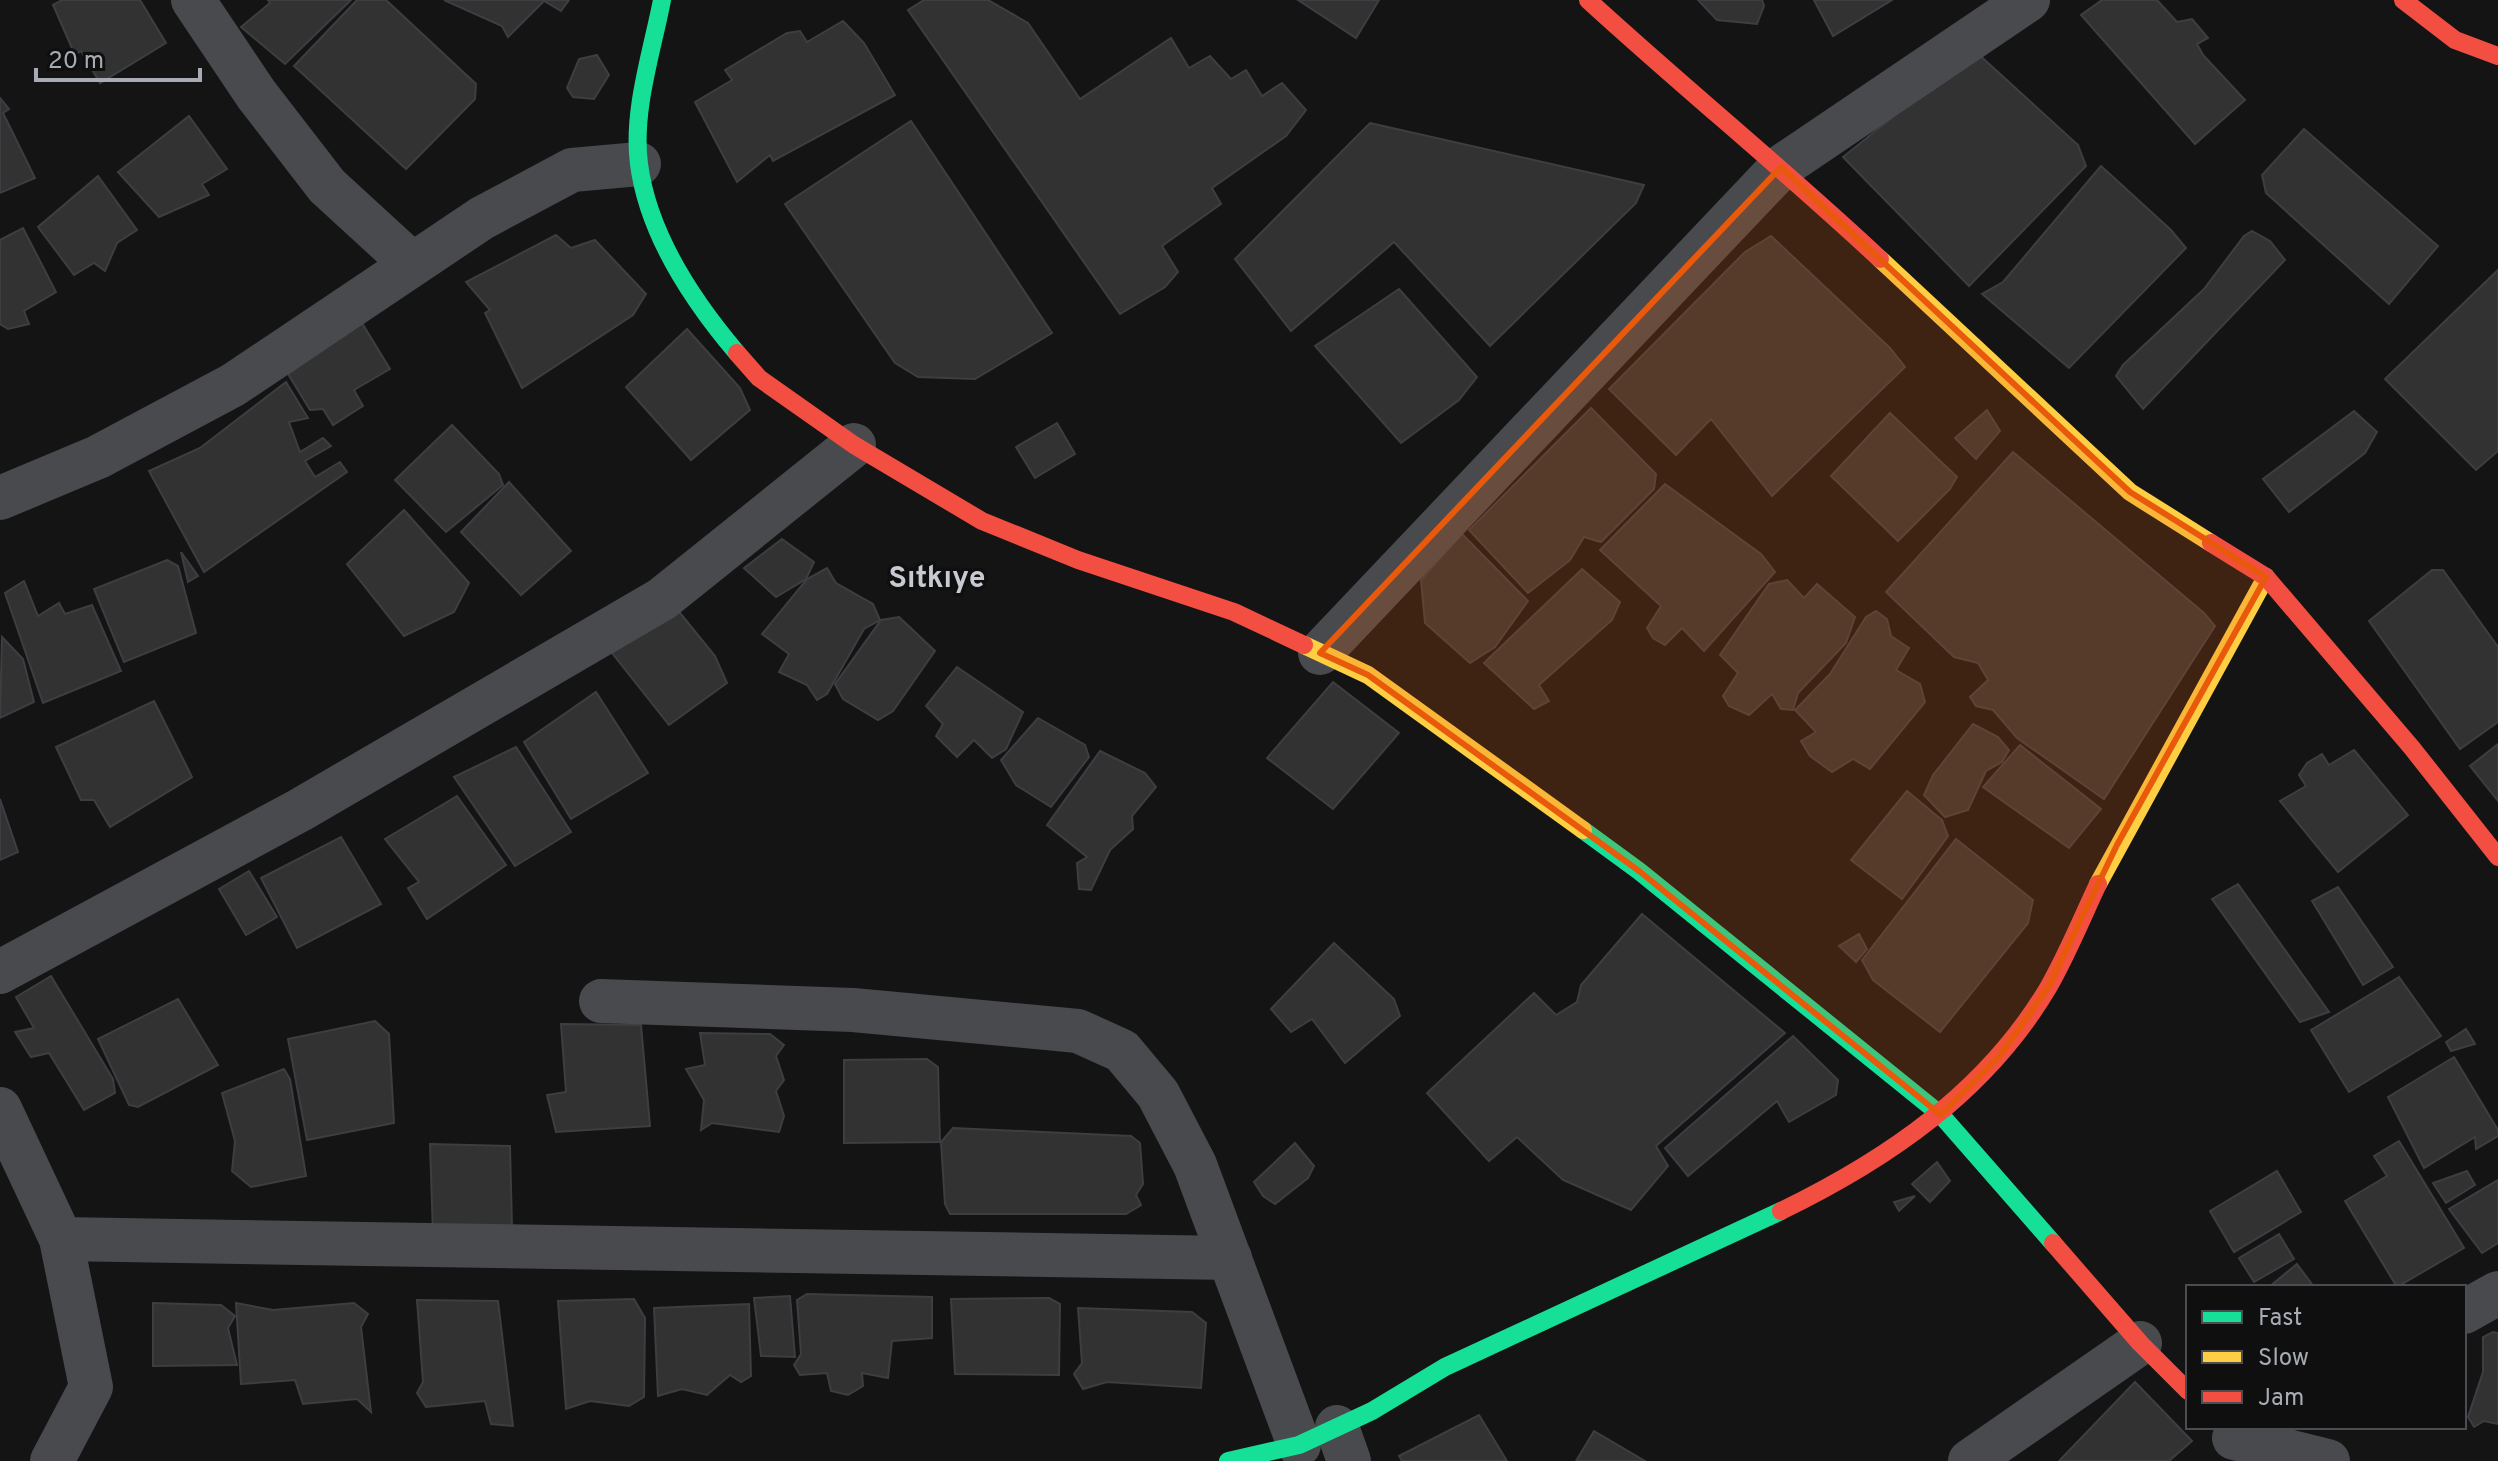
<svg xmlns="http://www.w3.org/2000/svg" width="2498" height="1461" font-family="Overpass,sans-serif">
<style>
.building{fill:#323233;stroke:#3d3e41;stroke-width:2}
.lines{fill:none;stroke-linecap:round;stroke-linejoin:round}
.street{stroke:#494a4d;stroke-width:44}
.fast{stroke:#16e098;stroke-width:18}
.slow{stroke:#ffcf43;stroke-width:18}
.jam{stroke:#f24e42;stroke-width:18}
.marked{fill:#e8590c;fill-opacity:0.2;stroke:#e8590c;stroke-width:6;stroke-linejoin:round}
.labels{text-anchor:middle;dominant-baseline:central;stroke-width:7;stroke-linejoin:round;paint-order:stroke}
.district-label{font-size:30px;font-weight:bold;fill:#c7cad0;stroke:#0f0f10}
</style>
<rect width="100%" height="100%" fill="#141415"/>
<g class="building">
<path d="M62,0H140L166,43L100,83L81,51L75,55L53,5Z"/>
<path d="M268,0H351L285,64L241,27L270,3Z"/>
<path d="M357,0H386L476,84L475,99L406,169L294,66Z"/>
<path d="M444,0H569L561,11L544,1L508,37L502,26Z"/>
<path d="M924,0H988L1028,23L1080,99L1171,38L1189,68L1210,56L1231,79L1246,70L1262,96L1282,83L1306,110L1286,136L1212,188L1221,204L1162,246L1178,272L1165,287L1120,314L908,10Z"/>
<path d="M1298,0H1379L1356,38Z"/>
<path d="M1698,0H1762L1764,6L1757,24L1717,20Z"/>
<path d="M1814,0H1892L1833,36Z"/>
<path d="M2102,0H2157L2177,22L2192,19L2208,38L2197,44L2203,55L2245,100L2195,144L2081,15Z"/>
<path d="M843,21L864,43L895,95L773,161L770,155L737,182L695,102L732,80L725,70L787,33L800,31L807,42Z"/>
<path d="M1975,51L2078,145L2086,166L1969,286L1843,157Z"/>
<path d="M597,55L609,75L594,99L573,97L567,88L579,59Z"/>
<path d="M0,98L9,109L3,113L35,178L0,193Z"/>
<path d="M189,116L227,169L202,184L209,195L159,217L118,172Z"/>
<path d="M911,121L1052,333L975,379L918,377L895,363L785,204Z"/>
<path d="M1370,123L1644,185L1636,203L1490,346L1394,242L1291,331L1235,259Z"/>
<path d="M2304,129L2438,246L2389,304L2266,193L2262,175Z"/>
<path d="M2101,166L2171,230L2186,248L2069,368L1982,294L2003,282Z"/>
<path d="M98,176L137,230L117,243L105,271L94,263L74,275L38,227Z"/>
<path d="M23,228L56,292L24,311L29,324L8,329L0,324V240Z"/>
<path d="M2252,231L2270,241L2285,260L2143,409L2116,376L2123,365L2204,289L2244,236Z"/>
<path d="M556,235L571,248L595,240L646,294L633,315L522,388L485,313L490,310L466,282Z"/>
<path d="M1771,236L1890,348L1905,367L1772,496L1711,419L1676,455L1609,389L1745,252Z"/>
<path d="M2498,270V451L2476,470L2385,379Z"/>
<path d="M1399,289L1477,377L1459,400L1401,443L1315,346Z"/>
<path d="M362,323L390,369L354,390L363,406L333,425L323,409L310,410L288,374Z"/>
<path d="M687,329L740,388L750,410L691,460L626,387Z"/>
<path d="M286,382L308,418L289,422L300,452L323,438L331,446L305,461L315,477L340,462L347,472L204,572L149,471L200,448Z"/>
<path d="M1591,408L1656,474L1654,489L1601,542L1584,537L1570,560L1528,593L1469,530Z"/>
<path d="M1987,410L2000,431L1976,459L1955,438Z"/>
<path d="M2354,411L2377,432L2365,453L2289,512L2263,479Z"/>
<path d="M1890,413L1957,477L1950,489L1898,541L1831,476Z"/>
<path d="M1057,423L1075,454L1035,478L1016,447Z"/>
<path d="M452,425L499,474L503,485L446,532L395,480Z"/>
<path d="M2013,452L2204,613L2215,626L2104,799L2017,738L1993,710L1976,706L1970,697L1988,680L1978,663L1954,657L1886,592Z"/>
<path d="M509,482L571,551L521,595L461,532Z"/>
<path d="M1665,484L1761,554L1775,572L1704,651L1682,628L1665,645L1653,638L1647,628L1661,606L1600,550Z"/>
<path d="M404,510L469,583L454,612L404,636L347,564Z"/>
<path d="M1462,534L1528,601L1495,647L1470,663L1425,623L1421,580Z"/>
<path d="M782,539L814,562L806,579L776,597L744,568Z"/>
<path d="M181,552L198,576L188,582Z"/>
<path d="M167,560L178,566L196,633L124,662L94,589Z"/>
<path d="M827,568L836,583L873,604L880,620L864,629L827,694L817,700L807,685L779,672L789,654L762,634L807,579Z"/>
<path d="M1582,569L1620,602L1612,620L1539,685L1549,701L1534,709L1484,663Z"/>
<path d="M2432,570H2443L2498,647V722L2460,749L2369,621Z"/>
<path d="M1787,580L1804,598L1817,584L1855,617L1846,643L1798,693L1793,710L1781,709L1772,694L1749,715L1729,706L1723,696L1738,673L1720,655L1769,584Z"/>
<path d="M24,581L38,616L59,603L65,614L92,605L121,671L43,703L5,593Z"/>
<path d="M676,608L715,656L727,683L669,725L612,653Z"/>
<path d="M1876,611L1887,619L1891,636L1909,648L1896,670L1920,684L1925,702L1870,769L1853,759L1832,772L1810,756L1801,741L1816,732L1795,710L1830,674L1866,617Z"/>
<path d="M899,617L935,651L893,711L878,720L843,699L835,684L881,620Z"/>
<path d="M2,637L23,659L34,702L0,718Z"/>
<path d="M957,667L1023,712L1006,749L992,758L974,740L957,757L936,736L943,724L926,706Z"/>
<path d="M1333,682L1399,733L1333,809L1267,758Z"/>
<path d="M596,692L648,773L571,819L524,742Z"/>
<path d="M154,701L192,777L110,827L94,800H81L56,747Z"/>
<path d="M1038,718L1085,745L1089,757L1051,807L1016,785L1001,760Z"/>
<path d="M1973,724L1998,737L2009,750L2002,762L1986,771L1968,810L1945,817L1924,795L1933,775Z"/>
<path d="M2498,744V801L2470,766Z"/>
<path d="M2020,745L2101,809L2069,848L1983,787Z"/>
<path d="M516,747L571,832L515,866L454,777Z"/>
<path d="M2354,750L2408,815L2338,872L2280,801L2306,786L2299,775L2307,763L2322,754L2329,765Z"/>
<path d="M1100,751L1145,773L1156,787L1132,816L1133,829L1110,850L1091,890L1079,889L1077,863L1087,857L1047,825Z"/>
<path d="M1907,791L1942,820L1948,836L1902,899L1851,860Z"/>
<path d="M457,796L506,865L427,919L408,888L419,882L385,839Z"/>
<path d="M0,799L18,852L0,860Z"/>
<path d="M341,837L381,904L297,948L261,878Z"/>
<path d="M1956,839L2033,900L2028,923L1940,1032L1873,980L1862,960Z"/>
<path d="M249,871L277,917L246,935L219,889Z"/>
<path d="M2238,884L2329,1012L2300,1022L2212,899Z"/>
<path d="M2338,887L2393,967L2363,985L2312,901Z"/>
<path d="M1642,914L1785,1033L1656,1146L1668,1166L1631,1210L1563,1180L1517,1137L1489,1161L1427,1093L1534,993L1556,1015L1577,1002L1581,985Z"/>
<path d="M1859,934L1867,949L1856,962L1839,946Z"/>
<path d="M1334,943L1394,999L1400,1016L1345,1063L1312,1019L1291,1032L1271,1009Z"/>
<path d="M51,976L113,1079L115,1093L84,1110L49,1053L31,1057L15,1032L34,1028L16,997Z"/>
<path d="M2399,977L2441,1036L2349,1092L2311,1030Z"/>
<path d="M178,999L218,1065L138,1107L129,1105L98,1039Z"/>
<path d="M375,1021L389,1034L394,1123L307,1140L288,1039Z"/>
<path d="M561,1024L641,1025L650,1126L556,1132L547,1095L566,1092Z"/>
<path d="M2466,1029L2475,1044L2451,1051L2446,1042Z"/>
<path d="M700,1033L770,1034L784,1045L776,1056L784,1080L776,1091L784,1116L779,1132L712,1123L701,1130L704,1100L686,1069L705,1065Z"/>
<path d="M1793,1036L1838,1080L1836,1095L1789,1122L1777,1101L1688,1176L1665,1148Z"/>
<path d="M2454,1057L2498,1130V1136L2476,1149L2475,1137L2424,1168L2388,1097Z"/>
<path d="M927,1059L938,1067L940,1142L844,1143V1060Z"/>
<path d="M284,1069L290,1079L306,1176L251,1187L232,1171L235,1141L222,1093Z"/>
<path d="M953,1128L1131,1136L1140,1143L1143,1184L1136,1195L1141,1205L1126,1214H950L945,1204L941,1142Z"/>
<path d="M2399,1141L2464,1248L2397,1287L2345,1201L2387,1176L2374,1156Z"/>
<path d="M1295,1143L1314,1166L1308,1178L1275,1204L1263,1196L1254,1182Z"/>
<path d="M430,1144L510,1146L512,1228L433,1234Z"/>
<path d="M1937,1162L1950,1181L1930,1202L1912,1184Z"/>
<path d="M2277,1171L2301,1212L2234,1252L2210,1211Z"/>
<path d="M2467,1171L2475,1185L2446,1203L2433,1183Z"/>
<path d="M2498,1180V1243L2482,1253L2449,1209Z"/>
<path d="M1915,1196L1899,1211L1894,1202Z"/>
<path d="M2279,1234L2294,1259L2254,1282L2239,1258Z"/>
<path d="M2297,1264L2314,1287H2269Z"/>
<path d="M807,1294L932,1297V1338L892,1341L888,1378L862,1373L863,1386L848,1395L831,1391L827,1373L800,1375L794,1365L801,1354L797,1300Z"/>
<path d="M790,1296L795,1357L761,1356L754,1298Z"/>
<path d="M1049,1298L1060,1304L1059,1375L955,1374L951,1299Z"/>
<path d="M634,1299L645,1318L644,1397L629,1406L590,1401L566,1409L558,1301Z"/>
<path d="M417,1300L498,1301L513,1426L491,1424L485,1401L426,1407L417,1393L423,1382Z"/>
<path d="M153,1303L221,1305L235,1316L228,1328L237,1365L153,1366Z"/>
<path d="M236,1303L273,1310L354,1303L368,1314L361,1327L371,1412L357,1399L303,1404L295,1380L241,1384Z"/>
<path d="M749,1304L751,1376L741,1382L730,1375L707,1395L682,1389L658,1396L654,1308Z"/>
<path d="M1078,1308L1192,1312L1206,1323L1201,1388L1107,1382L1083,1389L1074,1374L1082,1363Z"/>
<path d="M2493,1332L2498,1333V1424L2484,1421L2474,1427L2468,1417L2483,1372V1337Z"/>
<path d="M2135,1382L2192,1441L2169,1461H2059Z"/>
<path d="M1479,1415L1507,1461H1402L1399,1456Z"/>
<path d="M1594,1431L1645,1461H1576Z"/>
</g>
<g class="lines">
<g class="street">
<path d="M193,0L256,94L327,186L412,264"/>
<path d="M0,498L98,457L233,385L482,218L572,170L639,164"/>
<path d="M1320,653L1781,167L2028,0"/>
<path d="M0,972L300,810L662,599L854,445"/>
<path d="M601,1001L853,1010L1078,1031L1122,1051L1158,1094L1195,1165L1299,1445"/>
<path d="M0,1109L61,1239L91,1387L52,1461"/>
<path d="M61,1239L1230,1258"/>
<path d="M2464,1312L2498,1293"/>
<path d="M1337,1427L1349,1461"/>
<path d="M2234,1438L2328,1461"/>
<path d="M1970,1461L2140,1343"/>
</g>
<g class="fast">
<path d="M662,0C652,52 632,111 639,164C648,234 692,300 737,353"/>
<path d="M1583,830L1639,871L1941,1115L2053,1243"/>
<path d="M1228,1461L1299,1445L1372,1411L1445,1367L1781,1211"/>
</g>
<g class="slow">
<path d="M1880,259L2130,492L2211,543"/>
<path d="M1304,645L1368,675L1583,830"/>
<path d="M2098,884L2266,577"/>
</g>
<g class="jam">
<path d="M1588,0C1684,88 1785,170 1880,259"/>
<path d="M2403,0L2455,40L2498,56"/>
<path d="M737,353L759,378L854,445L982,521L1078,560L1234,612L1304,645"/>
<path d="M2211,543L2266,577L2412,748L2498,857"/>
<path d="M1781,1211C1888,1159 1986,1092 2048,988C2067,955 2082,918 2098,884"/>
<path d="M2053,1243L2140,1343L2188,1391"/>
</g>
</g>
<path class="marked" d="M1781,167L2130,492L2266,577L2117,845L2048,988L2000,1056L1941,1115L1639,871L1368,675L1320,653Z"/>
<g class="labels">
<g class="district-label">
<text x="937" y="579">Sıtkıye</text>
</g>
</g>
<rect x="2186" y="1285" width="280" height="144" fill="#0f0f10" stroke="#4c4d52" stroke-width="2"/>
<rect x="2202" y="1311" width="40" height="12" fill="#16e098" stroke="#4c4d52" stroke-width="2"/>
<text x="2258" y="1325" font-size="24" fill="#a7abb4">Fast</text>
<rect x="2202" y="1351" width="40" height="12" fill="#ffcf43" stroke="#4c4d52" stroke-width="2"/>
<text x="2258" y="1365" font-size="24" fill="#a7abb4">Slow</text>
<rect x="2202" y="1391" width="40" height="12" fill="#f24e42" stroke="#4c4d52" stroke-width="2"/>
<text x="2258" y="1405" font-size="24" fill="#a7abb4">Jam</text>
<path d="M36 68v12h164v-12" fill="none" stroke="#a7abb4" stroke-width="4"/>
<text x="48" y="68" font-size="24" fill="#a7abb4" stroke="#0f0f10" stroke-width="6" paint-order="stroke">20 m</text>
</svg>
